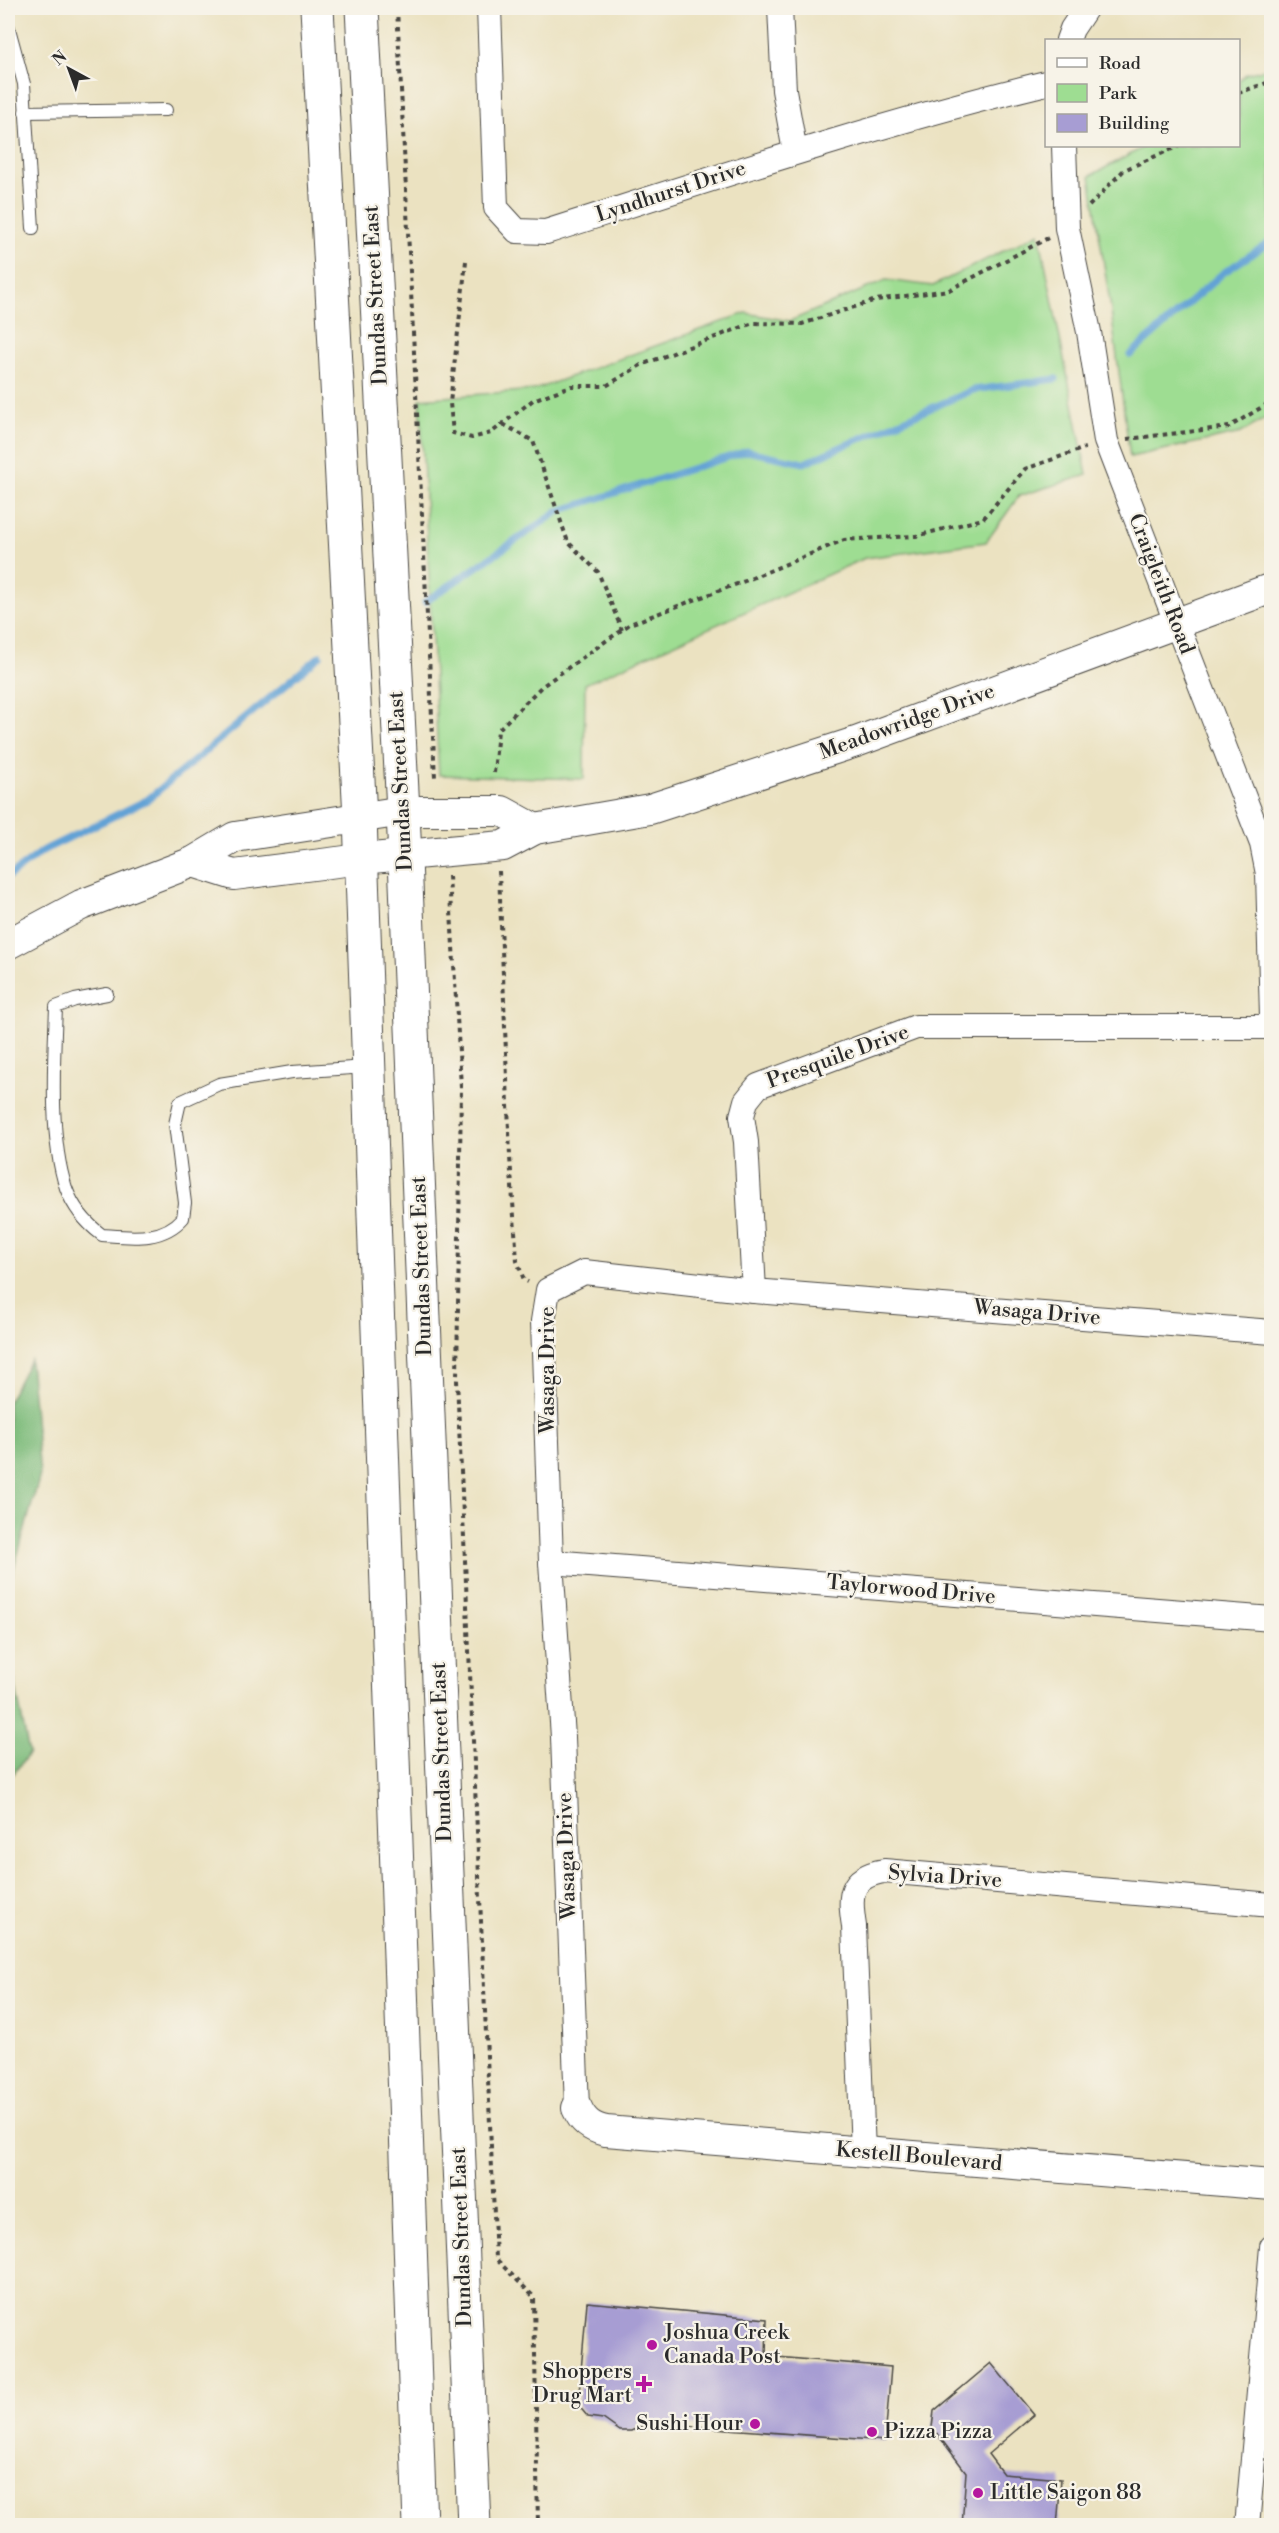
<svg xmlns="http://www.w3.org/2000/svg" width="1279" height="2533" font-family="'Libre Bodoni',serif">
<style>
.green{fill:#9edd92;stroke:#64845e;stroke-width:1.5}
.forest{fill:#7ebc7c;stroke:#547454;stroke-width:1.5}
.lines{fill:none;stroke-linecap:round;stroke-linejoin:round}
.stream{stroke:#62a2d5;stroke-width:7}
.building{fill:#a79dd3}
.service-casing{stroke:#484642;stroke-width:14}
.minor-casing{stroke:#484642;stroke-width:26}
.tertiary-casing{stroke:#484642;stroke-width:32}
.primary-casing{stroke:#484642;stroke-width:35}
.path{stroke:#484642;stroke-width:4;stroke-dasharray:4.5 4.5;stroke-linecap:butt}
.service{stroke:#fff;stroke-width:12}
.minor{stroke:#fff;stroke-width:24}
.tertiary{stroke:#fff;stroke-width:30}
.primary{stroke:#fff;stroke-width:33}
.poi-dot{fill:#b5179e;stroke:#f7f3e8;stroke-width:2}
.labels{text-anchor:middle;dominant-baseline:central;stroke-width:4.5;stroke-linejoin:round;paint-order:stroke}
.street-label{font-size:21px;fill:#2b2b2b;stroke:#f7f3e8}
.poi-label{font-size:21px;fill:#2b2b2b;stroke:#f7f3e8;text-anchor:start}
</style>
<rect width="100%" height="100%" fill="#f7f3e8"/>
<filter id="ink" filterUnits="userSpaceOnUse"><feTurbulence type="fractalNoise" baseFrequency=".0167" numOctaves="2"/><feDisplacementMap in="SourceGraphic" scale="12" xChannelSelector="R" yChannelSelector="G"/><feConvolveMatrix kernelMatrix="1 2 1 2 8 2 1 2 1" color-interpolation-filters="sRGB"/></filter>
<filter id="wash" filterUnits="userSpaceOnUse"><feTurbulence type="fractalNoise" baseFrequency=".008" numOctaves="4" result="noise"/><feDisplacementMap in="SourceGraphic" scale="24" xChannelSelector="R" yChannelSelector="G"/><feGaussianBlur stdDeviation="1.35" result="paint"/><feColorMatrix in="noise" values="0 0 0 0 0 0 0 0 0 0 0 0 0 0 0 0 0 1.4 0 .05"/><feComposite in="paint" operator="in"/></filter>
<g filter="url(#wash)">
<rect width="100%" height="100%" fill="#ebe2c1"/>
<g class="green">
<path d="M1271,68V415L1241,433L1130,457L1110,303L1090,176L1146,146H1238L1239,80L1246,74Z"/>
<path d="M1039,233L1087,475L1019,496L986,542L865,558L585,684L584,779L439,775L420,399L534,390L746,313L790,321L886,280L933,286Z"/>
</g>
<g class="forest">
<path d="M30,1360L40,1475L8,1590V1401Z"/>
<path d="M8,1649L29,1753L8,1781Z"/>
</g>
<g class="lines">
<g class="stream">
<path d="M1130,355L1223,273L1272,241"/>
<path d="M425,602L559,511L747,451L804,463L973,390L1056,379"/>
<path d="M8,877L44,850L147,800L320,656"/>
</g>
</g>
<g id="blocks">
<g class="building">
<path d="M587,2302L767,2319L766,2356L891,2367L885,2441L648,2423L631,2431H620L603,2419L588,2417L578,2405Z"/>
<path d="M991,2363L1034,2415L988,2454L1003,2474L1061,2479L1057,2526H962L966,2472L932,2427L934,2411Z"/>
</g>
</g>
</g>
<g filter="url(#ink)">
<use href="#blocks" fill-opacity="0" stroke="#484642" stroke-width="1.5"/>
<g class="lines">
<g class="service-casing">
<g id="service">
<path d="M8,25L24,84L33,228"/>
<path d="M25,112L166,110"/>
<path d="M107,994L75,1000L56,1007C54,1062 49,1136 66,1188C73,1207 86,1223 102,1235C131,1237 162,1242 183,1218L185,1203L175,1124L180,1102L219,1084L292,1072L367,1067"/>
</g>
</g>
<g class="minor-casing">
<g id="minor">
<path d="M489,8L496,208L517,231L546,232C712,179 877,124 1046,83"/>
<path d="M780,8L784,90L795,152"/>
<path d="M1068,40L1072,29L1086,8"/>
<path d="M1064,146L1067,228L1089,332L1106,441L1262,844L1268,874L1272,1017"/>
<path d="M754,1291L746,1142L742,1116L746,1101L758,1086L916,1027H1272"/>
<path d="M551,1562L1272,1619"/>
<path d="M577,2108L563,1737L551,1562L543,1321L548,1290L584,1272L754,1291L1272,1332"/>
<path d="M863,2152L854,1926C849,1895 849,1877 884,1871L1272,1905"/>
<path d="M1247,2526L1272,2247"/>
</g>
</g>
<g class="tertiary-casing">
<g id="tertiary">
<path d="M193,862L234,875L361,859L503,846L535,829L650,809L856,742L1272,588"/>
<path d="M8,944L81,905L193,862L235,837L403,811H502L535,829"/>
<path d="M577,2108C583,2122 592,2128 606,2131L1272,2185"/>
</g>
</g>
<g class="primary-casing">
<g id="primary">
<path d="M317,8L360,817L420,2526"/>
<path d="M362,8L403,811L474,2526"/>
</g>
</g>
<g class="path">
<path d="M397,8L435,778"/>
<path d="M1238,93L1272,81"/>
<path d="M1089,206L1124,170L1179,146"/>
<path d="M466,261L450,403L453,433L472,438L491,433L533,400L571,386H606L641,365L753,323L802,324L876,300L949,290L1048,238"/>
<path d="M503,424L533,441L568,542L598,572L622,630"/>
<path d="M1127,439L1229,427L1272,401"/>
<path d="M494,773L498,730L541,687L630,624L745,581L844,540L916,536L983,519L1025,469L1085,448"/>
<path d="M499,871L510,1157L517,1261L524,1280L528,1282"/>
<path d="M449,876L461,1087L457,1380L496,2259L534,2297L538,2526"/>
</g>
<use href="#service" class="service"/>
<use href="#minor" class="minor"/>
<use href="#tertiary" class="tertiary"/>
<use href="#primary" class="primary"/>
</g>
</g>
<g class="poi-dot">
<circle cx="652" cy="2345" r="6"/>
<path d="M641 2375h6v6h6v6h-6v6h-6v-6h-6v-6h6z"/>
<circle cx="755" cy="2424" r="6"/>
<circle cx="872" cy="2432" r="6"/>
<circle cx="978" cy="2493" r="6"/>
</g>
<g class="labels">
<g class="street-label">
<text transform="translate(671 192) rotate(-18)">Lyndhurst Drive</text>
<text transform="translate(376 295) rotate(-93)">Dundas Street East</text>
<text transform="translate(1161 584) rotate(69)">Craigleith Road</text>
<text transform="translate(907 722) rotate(-20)">Meadowridge Drive</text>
<text transform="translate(401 781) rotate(-93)">Dundas Street East</text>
<text transform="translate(838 1057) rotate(-20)">Presquile Drive</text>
<text transform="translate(422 1266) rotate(-92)">Dundas Street East</text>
<text transform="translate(1037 1313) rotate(5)">Wasaga Drive</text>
<text transform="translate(548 1370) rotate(-90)">Wasaga Drive</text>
<text transform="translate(911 1590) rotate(5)">Taylorwood Drive</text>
<text transform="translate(442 1752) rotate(-92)">Dundas Street East</text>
<text transform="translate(567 1856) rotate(-92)">Wasaga Drive</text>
<text transform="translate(945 1877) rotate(4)">Sylvia Drive</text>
<text transform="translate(919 2157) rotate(5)">Kestell Boulevard</text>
<text transform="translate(462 2237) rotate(-92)">Dundas Street East</text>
</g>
<g class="poi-label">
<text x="664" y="2333">Joshua Creek<tspan x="664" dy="24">Canada Post</tspan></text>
<text x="632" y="2372" text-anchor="end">Shoppers<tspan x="632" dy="24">Drug Mart</tspan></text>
<text x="743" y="2424" text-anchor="end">Sushi Hour</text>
<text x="884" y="2432">Pizza Pizza</text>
<text x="990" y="2493">Little Saigon 88</text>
</g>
</g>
<rect width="1279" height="2533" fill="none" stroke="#f7f3e8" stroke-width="30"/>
<rect x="1045" y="39" width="195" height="108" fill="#f7f3e8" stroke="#a5a39c" stroke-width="1.5"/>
<rect x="1057" y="58" width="30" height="9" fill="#ffffff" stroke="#a5a39c" stroke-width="1.5"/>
<text x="1099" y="69" font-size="18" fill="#2b2b2b">Road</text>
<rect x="1057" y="84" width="30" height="18" fill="#9edd92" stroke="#a5a39c" stroke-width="1.5"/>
<text x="1099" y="99" font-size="18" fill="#2b2b2b">Park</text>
<rect x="1057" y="114" width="30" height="18" fill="#a79dd3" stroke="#a5a39c" stroke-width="1.5"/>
<text x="1099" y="129" font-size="18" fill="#2b2b2b">Building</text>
<g transform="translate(69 69) rotate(319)" stroke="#f7f3e8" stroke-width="4.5" paint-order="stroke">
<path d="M0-4.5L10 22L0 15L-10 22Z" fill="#2b2b2b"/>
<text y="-9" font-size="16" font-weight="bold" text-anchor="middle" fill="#2b2b2b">N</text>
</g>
</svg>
